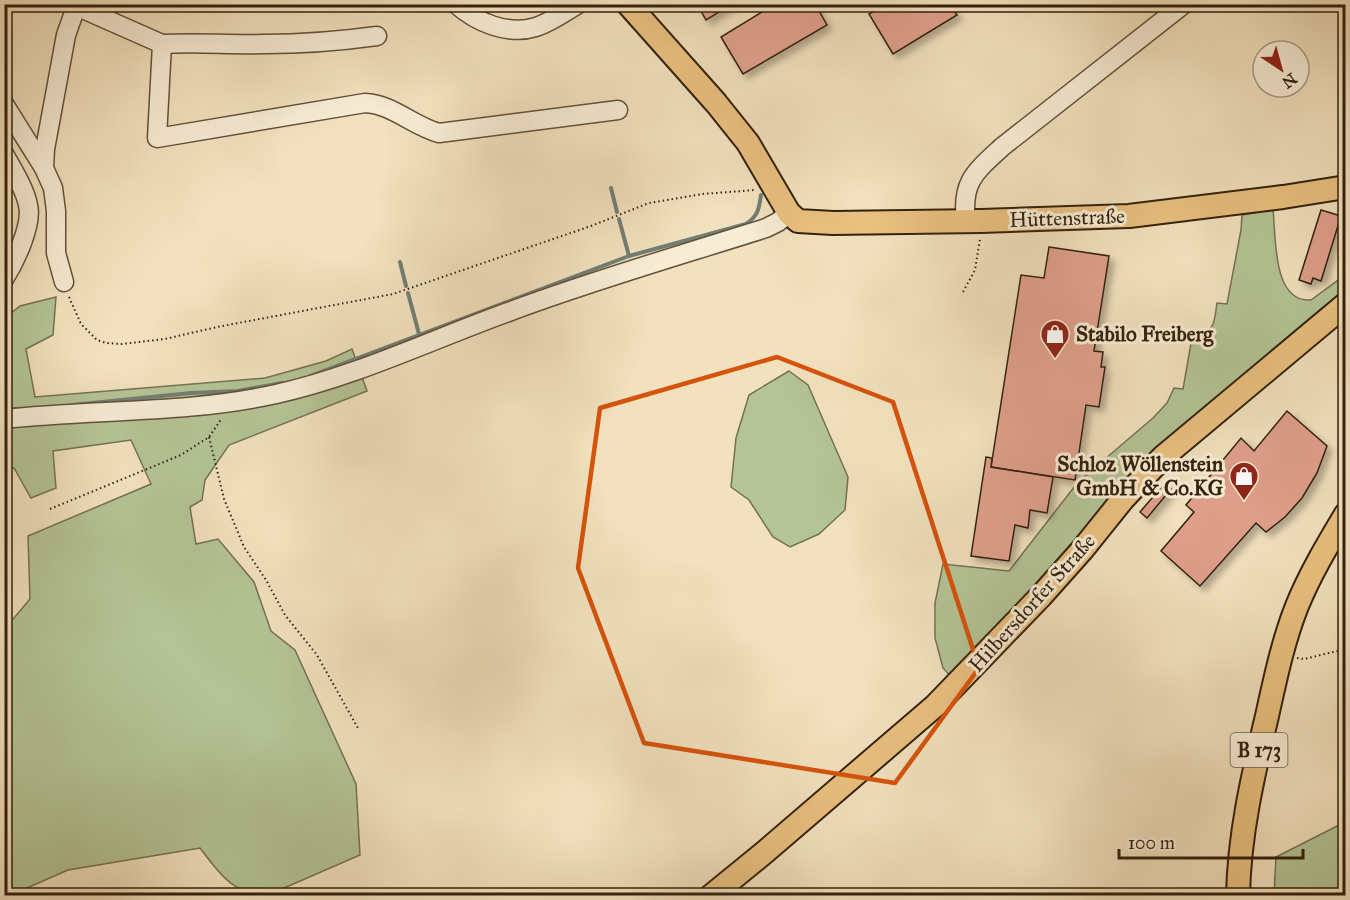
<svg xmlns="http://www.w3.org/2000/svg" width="1350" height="900" font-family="'IM FELL Great Primer',serif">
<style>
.green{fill:#b4c496;stroke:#747251;stroke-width:1.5}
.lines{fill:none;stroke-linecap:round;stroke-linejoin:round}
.stream{stroke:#737e74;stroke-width:4}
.building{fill:#df9f8b;stroke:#33210c;stroke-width:1.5;filter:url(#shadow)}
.minor-casing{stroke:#635138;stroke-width:21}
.major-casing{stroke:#33210c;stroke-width:26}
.path{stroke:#33210c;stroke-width:2;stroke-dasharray:1.5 3;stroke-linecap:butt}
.minor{stroke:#f7ecd5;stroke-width:18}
.major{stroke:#e9c07f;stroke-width:22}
.marked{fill:none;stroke:#d6530c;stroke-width:4.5;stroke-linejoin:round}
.labels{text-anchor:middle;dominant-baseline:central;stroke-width:6;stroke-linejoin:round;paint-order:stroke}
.shield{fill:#f7ecd5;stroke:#6e5e48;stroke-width:1.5}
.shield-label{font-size:20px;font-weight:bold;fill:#33210c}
.street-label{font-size:21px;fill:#33210c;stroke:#f7ecd5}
.poi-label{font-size:21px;font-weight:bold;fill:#33210c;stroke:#f7ecd5;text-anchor:start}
</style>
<defs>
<filter id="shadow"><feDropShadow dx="5" dy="5" stdDeviation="3" flood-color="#0004"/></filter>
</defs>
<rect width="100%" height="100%" fill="#f2e1be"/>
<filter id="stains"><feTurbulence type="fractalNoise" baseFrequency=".00333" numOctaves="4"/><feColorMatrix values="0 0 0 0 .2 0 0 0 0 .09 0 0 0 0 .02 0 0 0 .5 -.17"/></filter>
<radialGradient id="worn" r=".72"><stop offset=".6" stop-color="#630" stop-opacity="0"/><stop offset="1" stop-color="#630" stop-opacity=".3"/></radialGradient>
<g class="green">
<path d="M1273,209C1276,236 1272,303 1311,300L1345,275V293L1335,301L953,679L943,668L935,638V603L943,564L1009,571L1078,482L1153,418L1167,403L1174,388L1183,389L1193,332C1216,334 1214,322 1217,303L1227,304L1241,230L1242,215Z"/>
<path d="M56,297L53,335L26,349L35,397L265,378L326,361L352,349L367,391L229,445L205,480L202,500L190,507L196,544L218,539L254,582L271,631L295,650L356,784L360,855L268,895C233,895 219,873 200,848L68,870L11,895H5V624H9L30,599L28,536L151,484L131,440L53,451L56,488L31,498L14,468L5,470L4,319L20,306Z"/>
<path d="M789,371L808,385L848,477L845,510L819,534L790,547L773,537L749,500L731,487L736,438L749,395Z"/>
<path d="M1345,822V895H1274L1276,857Z"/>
</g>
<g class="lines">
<g class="stream">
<path d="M611,188L617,212"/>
<path d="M619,219L629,256"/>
<path d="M400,262L406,286"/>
<path d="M408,293L419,334"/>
<path d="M310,376L629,256L746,224C758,216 759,209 761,195"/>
<path d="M72,405L191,393L237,391L282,383"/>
<path d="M4,409H17"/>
</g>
</g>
<g class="building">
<path d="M697,4H732L706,20Z"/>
<path d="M775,4H815L827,25L743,74L721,37Z"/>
<path d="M886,4H950L957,15L893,54L869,14Z"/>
<path d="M1321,210L1341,216L1321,281L1313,278L1311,284L1299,280Z"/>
<path d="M1049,247L1109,256L1094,351L1103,352L1101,367H1105L1099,407L1086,405L1075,480L991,467L1021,275L1044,278Z"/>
<path d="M1287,411L1327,446L1317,473L1302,498L1285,517L1266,532L1256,523L1200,586L1161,551L1194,512L1186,505L1241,438L1254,451Z"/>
<path d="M986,457L992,458L991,467L1053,477L1047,513L1030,510L1028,528L1015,525L1009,561L971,556Z"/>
<path d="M1165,483L1171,489L1147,518L1140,512Z"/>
</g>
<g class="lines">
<g class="minor-casing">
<g id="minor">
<path d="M456,4C476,22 508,36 536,27C551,22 565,12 578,4"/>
<path d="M76,6L162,44L157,138L365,103C392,104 413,126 439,133L618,110"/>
<path d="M162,44C197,42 230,45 265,44C302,44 340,41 377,36"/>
<path d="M4,104L44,168"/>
<path d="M4,154C12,168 25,189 28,205C33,224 15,262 4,279"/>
<path d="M966,221C961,182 975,172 1002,147L1184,4"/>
<path d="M64,282L56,253V211L53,188L44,168L45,149L66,35L77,4"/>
<path d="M4,419C95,409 186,414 276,394C357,376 433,339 511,311C594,280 681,255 766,228L778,222L789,213"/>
</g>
</g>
<g class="major-casing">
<g id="major">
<path d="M628,4L716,103L748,143L789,213L798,221L833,223L981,221L1129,216L1283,197L1346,187"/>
<path d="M711,896L765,852L936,705L1041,596L1082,550L1123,499L1163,457L1346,304"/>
<path d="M1238,896C1239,835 1253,775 1267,716C1275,680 1283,641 1297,606C1310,574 1328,544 1346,514"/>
</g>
</g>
<g class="path">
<path d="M963,292L975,270L980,239"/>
<path d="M69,297L81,324L97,340L106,343L122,344L165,339L217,327L393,294L591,226L649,203L702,194L755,190"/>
<path d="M209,437L224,499L244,547L266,580L285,615L317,655L359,730"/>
<path d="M50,509L181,455L209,437L222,418"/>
<path d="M1297,658L1304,659L1346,649"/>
</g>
<use href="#minor" class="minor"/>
<use href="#major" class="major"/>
</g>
<path class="marked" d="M777,357L893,402L979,668L895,783L644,743L578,568L600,408Z"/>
<defs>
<g id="shop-pin" transform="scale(1.5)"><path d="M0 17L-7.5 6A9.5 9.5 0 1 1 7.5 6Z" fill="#8f2418" stroke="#f7ecd5"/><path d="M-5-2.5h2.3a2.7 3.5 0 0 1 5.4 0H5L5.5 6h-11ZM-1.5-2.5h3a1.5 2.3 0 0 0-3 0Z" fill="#fff"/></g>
</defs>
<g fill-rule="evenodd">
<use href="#shop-pin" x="1055" y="334"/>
<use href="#shop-pin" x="1244" y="476"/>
</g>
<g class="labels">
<rect class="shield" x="1230.5" y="733" width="57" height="34" rx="4.5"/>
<g class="shield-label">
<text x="1259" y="750">B 173</text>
</g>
<g class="street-label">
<text transform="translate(1067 218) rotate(-2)">Hüttenstraße</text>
<text transform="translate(1032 603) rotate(-48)">Hilbersdorfer Straße</text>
</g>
<g class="poi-label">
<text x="1076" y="334">Stabilo Freiberg</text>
<text x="1223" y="464" text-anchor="end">Schloz Wöllenstein<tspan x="1223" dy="24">GmbH &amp; Co.KG</tspan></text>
</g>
</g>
<rect width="1350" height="900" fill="none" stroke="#f2e1be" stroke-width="24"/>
<rect x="6" y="6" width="1338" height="888" fill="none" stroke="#33210c" stroke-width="3"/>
<rect x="12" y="12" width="1326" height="876" fill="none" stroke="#33210c" stroke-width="1.5"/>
<g transform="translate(1281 69) rotate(144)"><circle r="28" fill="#f7ecd5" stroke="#a99b85" stroke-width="1.5"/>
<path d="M0-4.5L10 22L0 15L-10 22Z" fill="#8f2418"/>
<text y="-9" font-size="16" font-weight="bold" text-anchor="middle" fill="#33210c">N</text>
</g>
<path d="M1119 849v9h184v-9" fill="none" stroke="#33210c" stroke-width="3"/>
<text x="1128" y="849" font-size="18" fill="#33210c" stroke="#f7ecd5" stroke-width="4.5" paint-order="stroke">100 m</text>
<rect width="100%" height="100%" filter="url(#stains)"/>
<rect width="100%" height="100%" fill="url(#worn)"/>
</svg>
